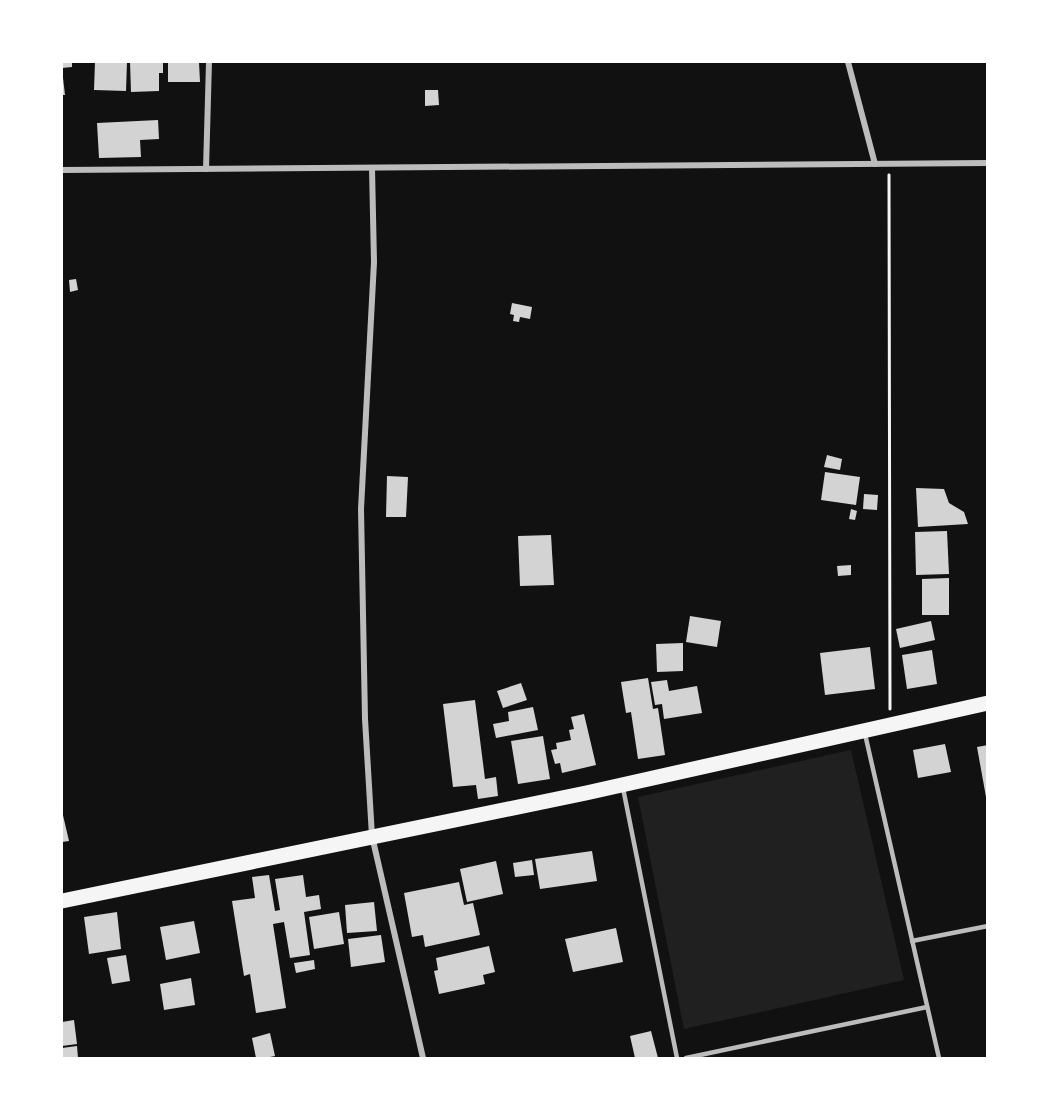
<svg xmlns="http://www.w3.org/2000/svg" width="1049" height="1120" font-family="'Noto Sans',sans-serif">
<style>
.green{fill:#202020}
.building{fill:#d3d3d3}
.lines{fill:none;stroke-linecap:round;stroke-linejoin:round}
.path{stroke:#f5f5f5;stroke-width:3}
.service{stroke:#bcbcbc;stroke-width:4.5}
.minor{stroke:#bcbcbc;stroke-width:6}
.primary{stroke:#f5f5f5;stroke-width:15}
</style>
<rect width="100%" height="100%" fill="#111"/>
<path class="green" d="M851,750L904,980L684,1029L638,797Z"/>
<g class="building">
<path d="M62,62H72V67L62,68Z"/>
<path d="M95,62H127L126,91L94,90Z"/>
<path d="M130,62H163V73H159V91L131,92Z"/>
<path d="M168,62H199L200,82H168Z"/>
<path d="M62,78H63L65,95H62Z"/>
<path d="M425,90H438L439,105L425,106Z"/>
<path d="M158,120L159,139L140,140L141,157L99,158L97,123Z"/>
<path d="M76,279L78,290L70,292L69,280Z"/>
<path d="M512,303L532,307L530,319L520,317L519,322L513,321L514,315L510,314Z"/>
<path d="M827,455L842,459L840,470L824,467Z"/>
<path d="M825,472L860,477L856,505L821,500Z"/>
<path d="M387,476L408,477L406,517H386Z"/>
<path d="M916,488L944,489L949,503L964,512L968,524L918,527Z"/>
<path d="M864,494L878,495L877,510L863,509Z"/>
<path d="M851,509L857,511L855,520L849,519Z"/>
<path d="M947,531L949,574L916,575L915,532Z"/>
<path d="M551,535L554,585L520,586L518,536Z"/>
<path d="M851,565V575L838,576L837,566Z"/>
<path d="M949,578V615H922V579Z"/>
<path d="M690,616L721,621L717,647L686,642Z"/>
<path d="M931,621L935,640L900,648L896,629Z"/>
<path d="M683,643V671L657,672L656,644Z"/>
<path d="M870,647L875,689L825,695L820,653Z"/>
<path d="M932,650L937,684L907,689L902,655Z"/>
<path d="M648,678L653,709L658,708L665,755L638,759L631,712L626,713L621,682Z"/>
<path d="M667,680L669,691L697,686L702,713L664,719L662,704L655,705L651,682Z"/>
<path d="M521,683L527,700L503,708L497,691Z"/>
<path d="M475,700L485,779L496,777L498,796L478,799L476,785L453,787L443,704Z"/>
<path d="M533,707L538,730L496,738L493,724L509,721L508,712Z"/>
<path d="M584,714L596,765L562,773L560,763L555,764L551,750L557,749L556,743L571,740L569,730L574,729L571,717Z"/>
<path d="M543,736L550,779L518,784L511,741Z"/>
<path d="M945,744L951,772L918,778L913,750Z"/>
<path d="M988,745V796L986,797L977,747Z"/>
<path d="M62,811L69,841L62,842Z"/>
<path d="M592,851L597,881L540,889L535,859Z"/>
<path d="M532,860L534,875L515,877L513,863Z"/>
<path d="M496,861L503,894L467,902L460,869Z"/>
<path d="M269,875L275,911L280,910L275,879L303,875L306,897L319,895L321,909L304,912L310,955L290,958L284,922L273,924L286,1008L256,1013L250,974L244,976L232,901L255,898L252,877Z"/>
<path d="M459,882L464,905L473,903L480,935L425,947L423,935L412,937L404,893Z"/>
<path d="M374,902L377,931L347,933L345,905Z"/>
<path d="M117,912L121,949L89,954L84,917Z"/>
<path d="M339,912L344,944L314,949L309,917Z"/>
<path d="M194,921L200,953L166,960L160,927Z"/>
<path d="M616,928L623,962L573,972L565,939Z"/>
<path d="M381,935L385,962L351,967L348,939Z"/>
<path d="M489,946L495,972L483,975L485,984L439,994L434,971L438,970L436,958Z"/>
<path d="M126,955L130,981L112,984L107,958Z"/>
<path d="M314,960L315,969L296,973L294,963Z"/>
<path d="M191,978L195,1005L164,1010L160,984Z"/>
<path d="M74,1020L77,1044L62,1046V1022Z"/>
<path d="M651,1031L658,1058H635L630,1036Z"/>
<path d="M270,1033L275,1056L265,1058H256L252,1038Z"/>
<path d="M77,1046L78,1058H62V1048Z"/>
</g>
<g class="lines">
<path class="path" d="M889,175L890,709"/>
<g class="service">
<path d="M865,734L939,1058"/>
<path d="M623,788L677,1058"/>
<path d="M912,941L988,926"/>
<path d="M686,1058L927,1007"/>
</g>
<g class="minor">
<path d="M848,62L875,164"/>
<path d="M372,168L374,262L361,509L365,719L372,836L423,1058"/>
<path d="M206,169L209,62"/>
<path d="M62,170L988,163"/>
</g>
<path class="primary" d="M62,901L586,793L988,703"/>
</g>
<rect width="1049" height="1120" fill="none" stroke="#ffffff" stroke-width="126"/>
</svg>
